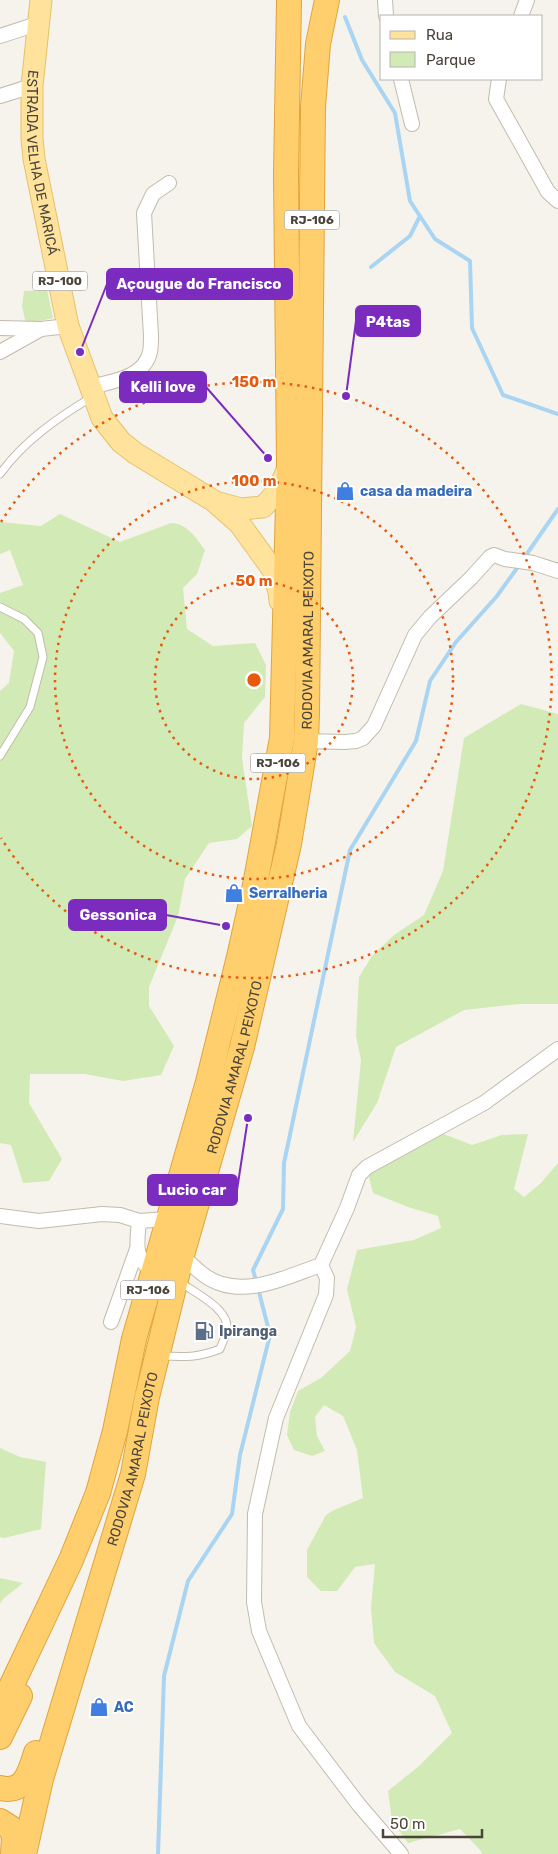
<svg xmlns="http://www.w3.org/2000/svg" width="558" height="1854" font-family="Rubik,sans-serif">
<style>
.green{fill:#d2eab5}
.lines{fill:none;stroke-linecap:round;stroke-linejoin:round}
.stream{stroke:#a9d4f2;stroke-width:4}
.lane-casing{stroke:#c2bbae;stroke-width:9}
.street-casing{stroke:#c2bbae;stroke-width:16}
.primary-casing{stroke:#e6c16a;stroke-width:23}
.highway-casing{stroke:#e0a43c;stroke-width:26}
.lane{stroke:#fff;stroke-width:7}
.street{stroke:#fff;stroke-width:14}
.primary{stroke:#ffe39c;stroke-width:21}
.highway{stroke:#ffcf6e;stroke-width:24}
.ring{fill:none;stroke:#e8590c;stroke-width:2.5;stroke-dasharray:2.5 5}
.labels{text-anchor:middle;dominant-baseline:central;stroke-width:4;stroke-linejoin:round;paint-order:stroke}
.shield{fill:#fff;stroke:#817c74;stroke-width:1}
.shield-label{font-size:12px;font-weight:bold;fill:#4b4439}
.street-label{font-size:14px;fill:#4b4439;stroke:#fff}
.shop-label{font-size:14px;font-weight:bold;fill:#366cbe;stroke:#fff;text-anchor:start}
.service-label{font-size:14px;font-weight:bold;fill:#4e5e75;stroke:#fff;text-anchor:start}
.centre{fill:#e8590c;stroke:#fff;stroke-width:2.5}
.ring-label{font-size:15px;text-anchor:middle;font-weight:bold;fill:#e8590c;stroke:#fff;stroke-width:4;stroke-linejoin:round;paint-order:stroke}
.leader{fill:none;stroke:#7b2cbf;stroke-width:2}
.callout-dot{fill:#7b2cbf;stroke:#fff;stroke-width:2}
.callout{fill:#7b2cbf;stroke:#7b2cbf;stroke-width:2}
.callout-label{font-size:15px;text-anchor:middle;font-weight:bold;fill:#fff}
</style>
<rect width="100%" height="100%" fill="#f6f3ec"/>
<g class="green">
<path d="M47,290L53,318L26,324L22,306L24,291Z"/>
<path d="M60,514L120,542L171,523C187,523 197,539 205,550L197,574L183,588L187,629L213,646L255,643L266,665L265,697L244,723L242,758L252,826L237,839L209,843L185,879L178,916L149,987V1006L174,1046L161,1075L123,1081L85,1074H30L29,1103L62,1159L49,1181L23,1183L11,1145L0,1143V691L9,683L14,651L0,633V593L23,585L10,550L0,554V522L41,526Z"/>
<path d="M521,704L558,714V1004H519L464,1010L396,1047L377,1103L353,1142L361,1060L356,1036L359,977L372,956L394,935L424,915L443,871L464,738Z"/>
<path d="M441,1133L472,1145L502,1135L528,1134L514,1189L524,1197L540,1184L558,1163V1854H482L481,1851L460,1829L408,1843L392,1821L388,1791L419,1766L452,1733L435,1696L395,1672L374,1643L371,1608L375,1564L355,1567L337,1591H321L307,1577V1550L326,1515L334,1510L363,1498L357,1450L343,1416L324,1405L315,1417L317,1436L325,1451L312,1456L294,1450L287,1435L290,1412L298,1391L321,1378L350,1351L356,1327L347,1289L357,1250L414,1240L441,1228L438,1216L408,1207L373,1193L367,1169Z"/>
<path d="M0,1448L20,1457L46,1462L41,1529L4,1538L0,1537Z"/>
<path d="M0,1578L23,1583L3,1599L0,1604Z"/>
</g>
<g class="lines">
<g class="stream">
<path d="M345,17L362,60L395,113L410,201L435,239L470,261L472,328L503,395L558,414"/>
<path d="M371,267L410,236L420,216"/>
<path d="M524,558L558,509"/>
<path d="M256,1281L253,1270L283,1209L284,1163L350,850L416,741L430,681L456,642L497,596L520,564"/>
<path d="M158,1854L164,1676L188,1581L232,1514L240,1455L270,1335L258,1288"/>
</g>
<g class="lane-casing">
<g id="lane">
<path d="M0,474C24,441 57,418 92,397"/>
<path d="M0,607L24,619L38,633L43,657L30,707L0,756"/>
<path d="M160,1356C183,1357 198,1358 220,1349C222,1343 226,1336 227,1330C230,1309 195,1293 180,1282"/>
</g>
</g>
<g class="street-casing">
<g id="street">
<path d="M385,0L386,16"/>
<path d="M521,16L527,0"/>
<path d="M0,36L40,23"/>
<path d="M401,79L412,124"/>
<path d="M499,79L496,99L548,192L558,201"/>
<path d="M0,96L32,86"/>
<path d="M0,328L41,329L68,326"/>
<path d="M0,352L41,329"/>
<path d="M91,387C113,381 144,378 150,352C151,347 151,341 151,336L144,213L153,194L169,183"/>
<path d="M306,741L345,742L356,741L363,738L374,726L415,635L430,617L471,578L490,557L494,555L505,559L533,563L558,571"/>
<path d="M0,1216L39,1221L102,1214L120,1215L139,1221"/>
<path d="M182,1255C193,1266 206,1280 222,1284C254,1294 291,1275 321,1265"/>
<path d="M153,1272C133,1256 137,1245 139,1221L168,1219"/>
<path d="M111,1322L137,1249"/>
<path d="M401,1854L359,1805L299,1726L259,1631L254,1602L255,1514L276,1418L326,1295L327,1278L321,1265L347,1208L359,1175L367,1167L484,1103L558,1049"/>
</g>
</g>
<g class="primary-casing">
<g id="primary">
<path id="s1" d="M41,0L32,86V138L34,159L68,326L102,418L121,442L135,453L214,501L239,523L273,570L279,592L280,601"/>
<path d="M219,503L241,509L263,507L278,491L289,466"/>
</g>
</g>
<g class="highway-casing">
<g id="highway">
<path d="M0,1710L71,1560L98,1493L115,1431L134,1339L208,1082L239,957L255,885L282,738L289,464L286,174L289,0"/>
<path d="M0,1737L20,1696"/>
<path d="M0,1788C25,1794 30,1772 36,1753"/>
<path d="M0,1821L11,1828L14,1837L13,1854"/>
<path id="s2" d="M24,1854L41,1779L133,1474L147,1397L182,1255L242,1047L289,844L306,741L307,713L313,107L318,44L327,0"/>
</g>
</g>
<use href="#lane" class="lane"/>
<use href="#street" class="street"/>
<use href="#primary" class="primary"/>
<use href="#highway" class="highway"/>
</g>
<g class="ring">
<circle cx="254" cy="680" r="99"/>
<circle cx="254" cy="680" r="199"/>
<path d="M1 522A298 298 0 1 1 1 838"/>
</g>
<defs>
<g id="shop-bare" transform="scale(1.5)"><path d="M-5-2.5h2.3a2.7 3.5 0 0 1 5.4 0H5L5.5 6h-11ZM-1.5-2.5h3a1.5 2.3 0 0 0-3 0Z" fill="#3f7fe0" stroke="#fff" stroke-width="2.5" paint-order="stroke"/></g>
<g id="fuel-bare" transform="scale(1.5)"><path d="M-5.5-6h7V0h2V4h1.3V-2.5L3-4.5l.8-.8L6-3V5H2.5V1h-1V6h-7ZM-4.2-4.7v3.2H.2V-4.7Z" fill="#5c6f8a" stroke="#fff" stroke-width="2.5" paint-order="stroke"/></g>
</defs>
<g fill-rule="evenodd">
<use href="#shop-bare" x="345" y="491"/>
<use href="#shop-bare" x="234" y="893"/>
<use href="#fuel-bare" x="204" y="1331"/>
<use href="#shop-bare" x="99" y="1707"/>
</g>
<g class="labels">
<g class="shield">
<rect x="284.5" y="210.5" width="55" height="19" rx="4"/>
<rect x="32.5" y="271.5" width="55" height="19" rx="4"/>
<rect x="250.5" y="753.5" width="55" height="19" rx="4"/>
<rect x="120.5" y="1280.5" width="55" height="19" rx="4"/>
</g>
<g class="shield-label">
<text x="312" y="220">RJ-106</text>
<text x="60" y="281">RJ-100</text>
<text x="278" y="763">RJ-106</text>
<text x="148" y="1290">RJ-106</text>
</g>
<g class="street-label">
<text stroke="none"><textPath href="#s1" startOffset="164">ESTRADA VELHA DE MARICÁ</textPath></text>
<text stroke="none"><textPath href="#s2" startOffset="1250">RODOVIA AMARAL PEIXOTO</textPath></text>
<text stroke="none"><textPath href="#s2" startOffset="815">RODOVIA AMARAL PEIXOTO</textPath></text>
<text stroke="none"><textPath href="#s2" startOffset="410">RODOVIA AMARAL PEIXOTO</textPath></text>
</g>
<g class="shop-label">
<text x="360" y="491">casa da madeira</text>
<text x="249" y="893">Serralheria</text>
<text x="114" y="1707">AC</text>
</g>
<g class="service-label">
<text x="219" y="1331">Ipiranga</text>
</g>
</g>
<circle cx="254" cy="680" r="8" class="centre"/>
<g class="ring-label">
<text x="254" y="387">150 m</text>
<text x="254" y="486">100 m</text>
<text x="254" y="586">50 m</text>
</g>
<path class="leader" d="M80 352L107 284M346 396L356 321M268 458L206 387M226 926L166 915M248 1118L237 1190"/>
<g class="callout-dot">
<circle cx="80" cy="352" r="5"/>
<circle cx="346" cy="396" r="5"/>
<circle cx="268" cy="458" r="5"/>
<circle cx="226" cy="926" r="5"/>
<circle cx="248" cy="1118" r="5"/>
</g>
<g class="callout">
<rect x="107" y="269" width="185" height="30" rx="5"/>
<rect x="356" y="306" width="64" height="30" rx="5"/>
<rect x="120" y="372" width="86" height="30" rx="5"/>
<rect x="69" y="900" width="97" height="30" rx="5"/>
<rect x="148" y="1175" width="89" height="30" rx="5"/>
</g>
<g class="callout-label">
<text x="199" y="289">Açougue do Francisco</text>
<text x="388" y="327">P4tas</text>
<text x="163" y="392">Kelli love</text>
<text x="118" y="920">Gessonica</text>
<text x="192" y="1195">Lucio car</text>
</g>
<rect x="380" y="15" width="162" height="65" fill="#ffffff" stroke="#b7b4b0"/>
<rect x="390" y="31" width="25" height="8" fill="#ffe39c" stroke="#b7b4b0"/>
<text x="426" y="40" font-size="15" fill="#4b4439">Rua</text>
<rect x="390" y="52" width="25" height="15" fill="#d2eab5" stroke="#b7b4b0"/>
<text x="426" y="65" font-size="15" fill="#4b4439">Parque</text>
<path d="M383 1829v8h99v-8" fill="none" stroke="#4b4439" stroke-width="2.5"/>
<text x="390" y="1829" font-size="15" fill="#4b4439" stroke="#ffffff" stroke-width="4" paint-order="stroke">50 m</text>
</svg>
